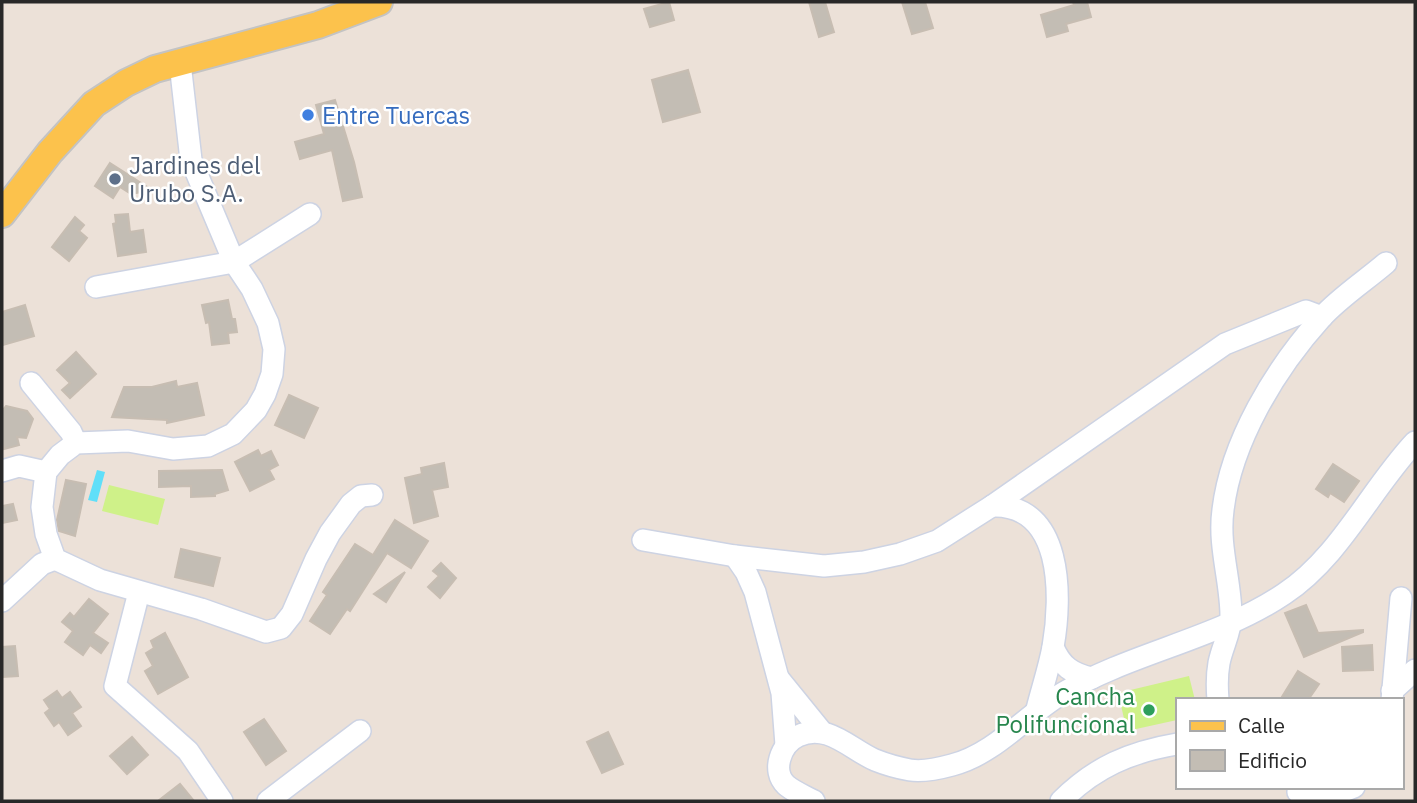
<svg xmlns="http://www.w3.org/2000/svg" width="1417" height="803" font-family="'IBM Plex Sans',sans-serif">
<style>
.pitch{fill:#cff189}
.water{fill:#60dff9}
.building{fill:#c3bdb4;stroke:#c7bdb2;stroke-width:2}
.lines{fill:none;stroke-linecap:round;stroke-linejoin:round}
.minor-casing{stroke:#cdd3e3;stroke-width:24}
.major-casing{stroke:#c3c3c3;stroke-width:30}
.minor{stroke:#fff;stroke-width:21}
.major{stroke:#fcc24c;stroke-width:26}
.shop-dot{fill:#3f7fe0;stroke:#fff;stroke-width:2.5}
.service-dot{fill:#5c6f8a;stroke:#fff;stroke-width:2.5}
.leisure-dot{fill:#2e9e5b;stroke:#fff;stroke-width:2.5}
.labels{text-anchor:middle;dominant-baseline:central;stroke-width:5;stroke-linejoin:round;paint-order:stroke}
.shop-label{font-size:24px;fill:#366cbe;stroke:#fff;text-anchor:start}
.service-label{font-size:24px;fill:#4e5e75;stroke:#fff;text-anchor:start}
.leisure-label{font-size:24px;fill:#27864d;stroke:#fff;text-anchor:end}
</style>
<rect width="100%" height="100%" fill="#ece1d8"/>
<g class="pitch">
<path d="M109,485L165,499L158,525L102,511Z"/>
<path d="M1189,676L1195,700H1177V720L1127,731L1118,693Z"/>
</g>
<path class="water" d="M97,470L105,472L97,502L88,500Z"/>
<g class="building">
<path d="M669,2L674,20L650,27L644,9Z"/>
<path d="M809,2H825L834,32L819,37Z"/>
<path d="M902,2H925L933,28L912,34Z"/>
<path d="M1073,2H1087L1091,17L1066,24L1068,31L1047,37L1041,15L1074,5Z"/>
<path d="M688,70L700,112L663,122L652,80Z"/>
<path d="M335,100L354,162L362,197L343,201L332,150L300,159L295,142L324,134L316,105Z"/>
<path d="M110,163L152,190L131,194L120,187L113,198L95,186Z"/>
<path d="M128,214L130,232L143,230L146,252L118,256L113,224L116,223L115,215Z"/>
<path d="M75,217L84,225L79,231L87,238L69,261L52,247Z"/>
<path d="M228,300L232,319H235L237,332L228,333L229,343L212,345L209,322L206,323L202,305Z"/>
<path d="M25,305L34,336L3,345L2,312Z"/>
<path d="M76,352L96,374L70,398L62,390L70,383L57,370Z"/>
<path d="M176,381L177,387L197,383L204,415L167,423V420L112,417L124,387H152Z"/>
<path d="M289,395L318,408L304,438L275,425Z"/>
<path d="M6,406L27,411L33,419L26,438L17,437L19,445L4,449L2,440V411Z"/>
<path d="M258,450L261,456L271,451L278,465L269,470L274,479L250,491L235,462Z"/>
<path d="M444,463L448,487L432,490L438,516L414,523L405,478L422,474L421,468Z"/>
<path d="M1333,464L1359,481L1344,502L1330,493L1328,497L1316,489Z"/>
<path d="M222,470L228,490L215,494V496L191,497V486L159,487V471Z"/>
<path d="M66,480L86,484L75,536L59,531L57,520Z"/>
<path d="M13,504L17,520L2,523V506Z"/>
<path d="M395,520L428,541L411,568L387,553L350,611L347,609L330,634L310,621L327,595L323,592L355,544L373,555Z"/>
<path d="M181,549L220,558L213,586L175,577Z"/>
<path d="M441,563L456,578L440,598L428,587L439,576L433,571Z"/>
<path d="M405,572L386,602L374,594Z"/>
<path d="M89,599L108,614L93,633L108,643L101,653L90,645L83,655L65,642L73,631L62,622L70,613L74,617Z"/>
<path d="M1306,605L1318,633L1363,630V632L1304,657L1285,613Z"/>
<path d="M165,633L188,677L158,694L145,671L153,666L146,653L154,648L151,641Z"/>
<path d="M1372,645L1373,670L1343,671L1342,647Z"/>
<path d="M15,646L18,676L3,677L2,647Z"/>
<path d="M1298,671L1319,684L1308,700H1280Z"/>
<path d="M57,691L62,698L70,692L81,707L72,713L81,726L68,735L59,722L54,726L45,713L50,709L44,700Z"/>
<path d="M264,719L286,751L266,765L244,732Z"/>
<path d="M608,732L623,764L602,773L587,742Z"/>
<path d="M132,737L148,755L127,774L110,756Z"/>
<path d="M180,784L194,801H158Z"/>
</g>
<g class="lines">
<g class="minor-casing">
<g id="minor">
<path d="M180,63L191,160L234,262L252,289L268,323L274,349L272,374L265,394L256,410L233,434L208,446L173,449L128,441L76,443L60,455L46,472L42,507L46,534L55,559L100,580L201,609L266,632L281,628L292,614L316,559L330,533L351,504L361,496L372,495"/>
<path d="M96,287L234,262L310,214"/>
<path d="M31,383L71,432L76,443"/>
<path d="M2,471L19,466L46,472"/>
<path d="M992,506C1063,503 1062,596 1053,647C1049,668 1042,689 1037,709"/>
<path d="M643,540L735,556L824,566L864,562L900,554L937,541L992,506L1225,344L1306,311L1322,317"/>
<path d="M735,556L746,572L755,592L782,693L786,745"/>
<path d="M139,592L115,686L188,751L222,801"/>
<path d="M2,601L42,564L55,559"/>
<path d="M1053,647C1061,666 1072,674 1092,678"/>
<path d="M779,679L822,732"/>
<path d="M1392,691L1415,670"/>
<path d="M1218,700C1217,688 1217,674 1219,663C1222,647 1231,632 1231,616C1231,581 1218,546 1223,510C1231,442 1275,369 1321,318C1339,298 1365,281 1386,263"/>
<path d="M1392,700L1401,598"/>
<path d="M1298,792C1319,796 1334,796 1354,787"/>
<path d="M268,801L360,731"/>
<path d="M814,801C805,796 794,792 786,785C771,771 781,744 798,736C827,722 850,749 875,760C885,764 899,768 910,770C922,772 941,768 952,765C995,754 1026,715 1063,693C1133,652 1217,639 1284,594C1340,557 1370,490 1415,442"/>
<path d="M1061,801C1095,767 1130,752 1177,744"/>
</g>
</g>
<g class="major-casing">
<path id="major" d="M2,214L50,152L94,104L126,83L155,69L318,25L379,2"/>
</g>
<use href="#minor" class="minor"/>
<use href="#major" class="major"/>
</g>
<circle class="shop-dot" cx="308" cy="115" r="7"/>
<circle class="service-dot" cx="115" cy="179" r="7"/>
<circle class="leisure-dot" cx="1149" cy="710" r="7"/>
<g class="labels">
<g class="shop-label">
<text x="322" y="115">Entre Tuercas</text>
</g>
<g class="service-label">
<text x="129" y="165">Jardines del<tspan x="129" dy="28">Urubo S.A.</tspan></text>
</g>
<g class="leisure-label">
<text x="1135" y="696">Cancha<tspan x="1135" dy="28">Polifuncional</tspan></text>
</g>
</g>
<rect width="1417" height="803" fill="none" stroke="#282828" stroke-width="7"/>
<rect x="1176" y="698" width="228" height="91" fill="#ffffff" stroke="#a9a9a9" stroke-width="2"/>
<rect x="1190" y="721" width="35" height="10" fill="#fcc24c" stroke="#a9a9a9" stroke-width="2"/>
<text x="1238" y="733" font-size="21" fill="#282828">Calle</text>
<rect x="1190" y="750" width="35" height="21" fill="#c3bdb4" stroke="#a9a9a9" stroke-width="2"/>
<text x="1238" y="768" font-size="21" fill="#282828">Edificio</text>
</svg>
